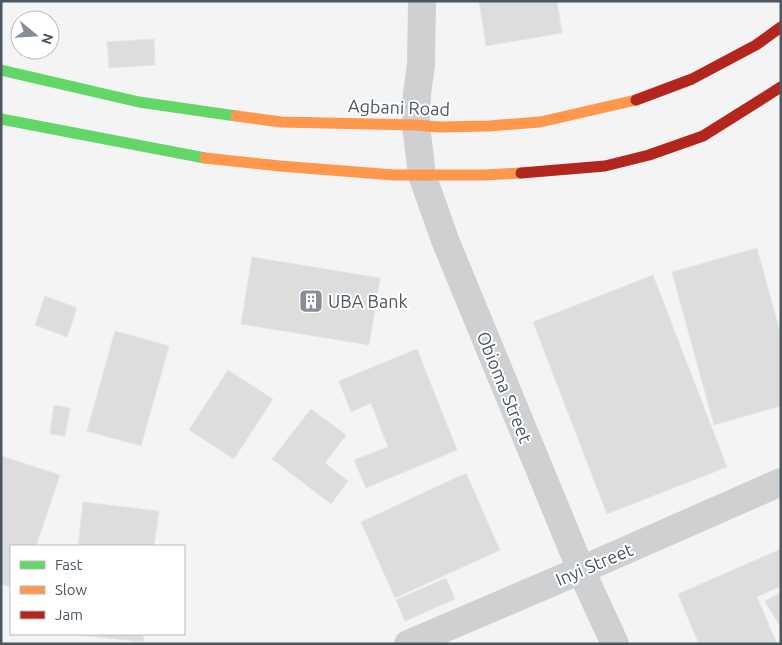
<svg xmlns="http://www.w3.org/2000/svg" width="782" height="645" font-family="Ubuntu,sans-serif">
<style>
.building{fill:#ddddde;stroke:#e5e6e7}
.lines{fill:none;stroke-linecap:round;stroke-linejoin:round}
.street{stroke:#ced0d2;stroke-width:28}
.fast{stroke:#63d668;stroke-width:11}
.slow{stroke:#ff974d;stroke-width:11}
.jam{stroke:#b3261e;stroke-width:11}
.labels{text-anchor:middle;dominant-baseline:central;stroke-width:4;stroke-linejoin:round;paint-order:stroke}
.street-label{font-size:18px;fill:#4a5661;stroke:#fff}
.poi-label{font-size:18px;fill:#4a5661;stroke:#fff;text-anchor:start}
</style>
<rect width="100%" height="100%" fill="#f4f4f4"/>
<g class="building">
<path d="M479,1H557L562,33L486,46Z"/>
<path d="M154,39L155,65L109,68L107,42Z"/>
<path d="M757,248L781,336V406L714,425L672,272Z"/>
<path d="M252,257L380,278L369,345L241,324Z"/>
<path d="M653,275L727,467L607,514L533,322Z"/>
<path d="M45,296L77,308L67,337L35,325Z"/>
<path d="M115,331L169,346L141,446L87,431Z"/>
<path d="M417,349L457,450L366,488L354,460L388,447L371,403L351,412L339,381Z"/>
<path d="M228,370L273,399L234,459L189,430Z"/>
<path d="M54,405L70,408L65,436L50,434Z"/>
<path d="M311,409L346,435L325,463L348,481L331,504L272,459Z"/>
<path d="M1,456L60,475L36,546H11V587L1,584Z"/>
<path d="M466,473L500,550L395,598L361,522Z"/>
<path d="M83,502L159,511L154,546H78Z"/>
<path d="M781,549V586L757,597L777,644H699L678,594Z"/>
<path d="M446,578L455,599L405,621L396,600Z"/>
<path d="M781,592V628L765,601Z"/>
<path d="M71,634H144L143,642Z"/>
</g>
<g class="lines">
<g class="street">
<path d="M422,1L421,65L417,94L416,125L422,175L445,240L581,570L615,644"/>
<path d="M408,644L581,570L781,482"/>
</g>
<g class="fast">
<path d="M1,70L139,102L236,116"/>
<path d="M1,119L205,158"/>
</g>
<g class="slow">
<path d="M236,116L281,122L416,125L439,127L489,126L540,122L636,100"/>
<path d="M205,158L280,166L394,175H485L521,173"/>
</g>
<g class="jam">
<path d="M636,100L692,79L756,45L781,27"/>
<path d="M521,173L605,166L649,155L703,136L781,87"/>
</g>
</g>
<defs>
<g id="building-square" transform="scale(1.25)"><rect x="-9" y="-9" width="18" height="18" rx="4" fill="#868d94" stroke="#fff"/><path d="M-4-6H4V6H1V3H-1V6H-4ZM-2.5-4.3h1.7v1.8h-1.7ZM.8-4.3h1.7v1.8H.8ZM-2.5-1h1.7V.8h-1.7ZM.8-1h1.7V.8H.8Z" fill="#fff"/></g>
</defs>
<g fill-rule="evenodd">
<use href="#building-square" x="311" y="301"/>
</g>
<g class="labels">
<g class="street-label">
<text transform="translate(399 107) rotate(2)">Agbani Road</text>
<text transform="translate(505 387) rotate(68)">Obioma Street</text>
<text transform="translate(594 564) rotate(-23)">Inyi Street</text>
</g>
<g class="poi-label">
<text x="328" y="301">UBA Bank</text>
</g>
</g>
<rect width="782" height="645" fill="none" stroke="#4a5661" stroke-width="5"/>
<rect x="10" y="545" width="175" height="90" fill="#ffffff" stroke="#b7bbc0"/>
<rect x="20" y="561" width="25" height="8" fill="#63d668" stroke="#b7bbc0"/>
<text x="55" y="570" font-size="15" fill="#4a5661">Fast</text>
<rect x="20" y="586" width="25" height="8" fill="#ff974d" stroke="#b7bbc0"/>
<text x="55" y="595" font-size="15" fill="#4a5661">Slow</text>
<rect x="20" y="611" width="25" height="8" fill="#b3261e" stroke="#b7bbc0"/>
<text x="55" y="620" font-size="15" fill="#4a5661">Jam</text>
<g transform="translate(35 35) rotate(108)"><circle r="24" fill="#ffffff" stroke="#b7bbc0"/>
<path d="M0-4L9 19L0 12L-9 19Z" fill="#868d94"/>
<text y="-8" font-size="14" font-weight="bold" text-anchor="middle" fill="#4a5661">N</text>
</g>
</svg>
